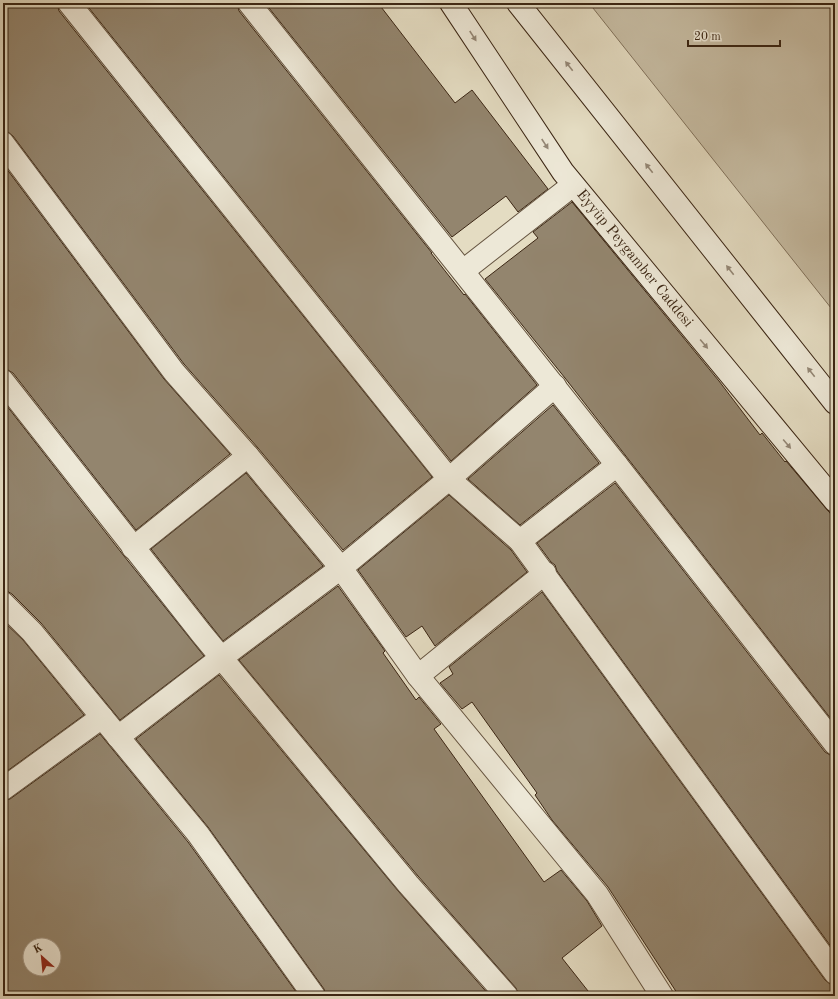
<svg xmlns="http://www.w3.org/2000/svg" width="838" height="999" font-family="'Old Standard TT',serif">
<style>
.green{fill:#c7bda4;stroke:#81725c}
.building{fill:#93856e;stroke:#3b2614;fill-rule:evenodd}
.lines{fill:none;stroke-linecap:round;stroke-linejoin:round}
.street-casing{stroke:#655440;stroke-width:24}
.secondary-casing{stroke:#3b2614;stroke-width:24}
.street{stroke:#ede8d7;stroke-width:22}
.secondary{stroke:#ede8d7;stroke-width:22}
.oneway{fill:#948776}
.labels{text-anchor:middle;dominant-baseline:central;stroke-width:3.5;stroke-linejoin:round;paint-order:stroke}
.street-label{font-size:15px;fill:#3b2614;stroke:#ede8d7}
</style>
<rect width="100%" height="100%" fill="#e4dcc2"/>
<filter id="stains"><feTurbulence type="fractalNoise" baseFrequency=".005" numOctaves="4"/><feColorMatrix values="0 0 0 0 .2 0 0 0 0 .09 0 0 0 0 .02 0 0 0 .5 -.17"/></filter>
<radialGradient id="worn" r=".72"><stop offset=".6" stop-color="#630" stop-opacity="0"/><stop offset="1" stop-color="#630" stop-opacity=".3"/></radialGradient>
<path class="green" d="M589,3H835V313Z"/>
<g class="building">
<path d="M3,3H57L59,11L432,477L343,550L258,448L184,364L13,136L8,132L3,131Z"/>
<path d="M85,3H237L239,11L432,253H431L464,295L465,294L537,385L451,461Z"/>
<path d="M265,3H378L455,103L472,90L548,189L518,212L506,196L452,237Z"/>
<path d="M3,164L164,379L230,454L136,530L13,373L8,370L3,369Z"/>
<path d="M572,202L719,381L760,435L762,433L785,462L786,461L835,519V724L565,378L485,279L538,238L533,232Z"/>
<path d="M3,401L124,556L204,656L120,720L41,623L12,594L7,591H3Z"/>
<path d="M553,405L599,463L520,525L468,479Z"/>
<path d="M246,473L323,566L223,641L151,549Z"/>
<path d="M615,483L825,752L830,755L835,756V952L557,571L555,565L551,562L537,543Z"/>
<path d="M449,495L511,550L527,572L435,646L422,626L406,637L358,570Z"/>
<path d="M338,586L385,651L383,653L416,700L419,697L441,724L434,729L544,882L561,870L587,901L602,926L562,958L592,996H519L516,988L418,876L239,660Z"/>
<path d="M542,592L825,980L830,984L835,985V996H679L608,887L552,820L535,795L537,793L472,702L462,709L440,683L453,674L449,667Z"/>
<path d="M3,621L23,640L84,715L3,774Z"/>
<path d="M219,675L399,892L490,996H326L324,989L208,827L136,739Z"/>
<path d="M100,734L188,842L299,996H3V801L10,799ZM30,945H54V969H30Z"/>
</g>
<g class="lines">
<g class="street-casing">
<g id="street">
<path d="M69,3L449,479L520,541L835,973"/>
<path d="M249,3L617,465L835,744"/>
<path d="M3,143L174,372L248,456L341,568L418,676L597,894L662,996"/>
<path d="M463,271L573,185"/>
<path d="M3,381L201,633L408,884L507,996"/>
<path d="M520,541L617,465"/>
<path d="M133,548L248,456"/>
<path d="M3,603L32,632L198,834L314,996"/>
<path d="M418,676L545,573"/>
<path d="M118,737L221,658L341,568L449,479L555,386"/>
<path d="M3,789L102,717"/>
</g>
</g>
<g class="secondary-casing">
<g id="secondary">
<path id="s1" d="M451,3L563,172L835,501"/>
<path d="M518,3L835,403"/>
</g>
</g>
<use href="#street" class="street"/>
<use href="#secondary" class="secondary"/>
</g>
<defs><path id="oneway-solid" d="M-6-.8H1V-3.2L6.5 0L1 3.2V.8H-6Z"/></defs>
<g class="oneway">
<use href="#oneway-solid" transform="translate(473 36) rotate(57)"/>
<use href="#oneway-solid" transform="translate(569 66) rotate(-128)"/>
<use href="#oneway-solid" transform="translate(545 144) rotate(57)"/>
<use href="#oneway-solid" transform="translate(649 168) rotate(-128)"/>
<use href="#oneway-solid" transform="translate(730 270) rotate(-128)"/>
<use href="#oneway-solid" transform="translate(704 344) rotate(50)"/>
<use href="#oneway-solid" transform="translate(811 372) rotate(-128)"/>
<use href="#oneway-solid" transform="translate(787 444) rotate(50)"/>
</g>
<g class="labels">
<g class="street-label">
<text stroke="none"><textPath href="#s1" startOffset="315">Eyyüp Peygamber Caddesi</textPath></text>
</g>
</g>
<rect width="838" height="999" fill="none" stroke="#e4dcc2" stroke-width="16"/>
<rect x="4" y="4" width="830" height="991" fill="none" stroke="#3b2614" stroke-width="2"/>
<rect x="8" y="8" width="822" height="983" fill="none" stroke="#3b2614"/>
<g transform="translate(42 957) rotate(333)"><circle r="19" fill="#ede8d7" stroke="#a69a89"/>
<path d="M0-3L7 15L0 10L-7 15Z" fill="#8f2418"/>
<text y="-6" font-size="11" font-weight="bold" text-anchor="middle" fill="#3b2614">K</text>
</g>
<path d="M688 40v6h92v-6" fill="none" stroke="#3b2614" stroke-width="2"/>
<text x="694" y="40" font-size="12" fill="#3b2614" stroke="#ede8d7" stroke-width="3" paint-order="stroke">20 m</text>
<rect width="100%" height="100%" filter="url(#stains)"/>
<rect width="100%" height="100%" fill="url(#worn)"/>
</svg>
